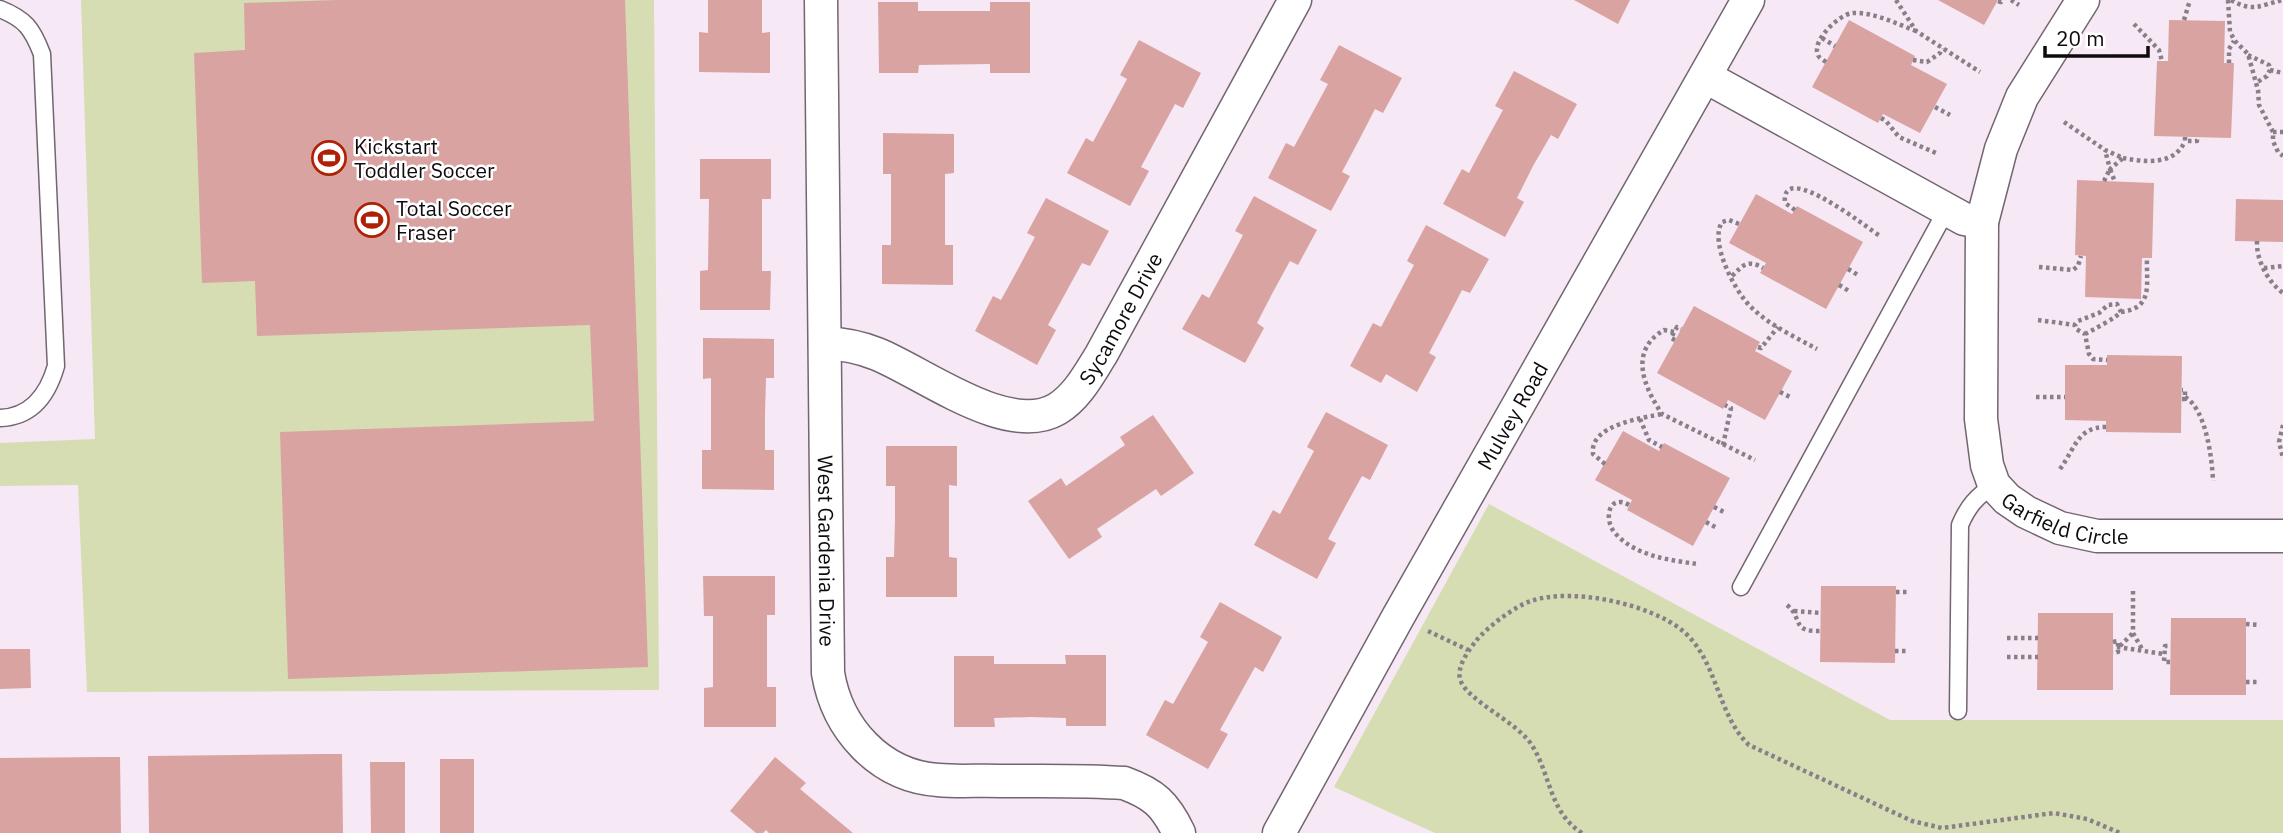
<svg xmlns="http://www.w3.org/2000/svg" width="2283" height="833" font-family="'IBM Plex Sans',sans-serif">
<style>
.green{fill:#d6ddb2}
.building{fill:#d9a3a2}
.lines{fill:none;stroke-linecap:round;stroke-linejoin:round}
.lane-casing{stroke:#726671;stroke-width:19}
.street-casing{stroke:#726671;stroke-width:35}
.path{stroke:#887f88;stroke-width:4.5;stroke-dasharray:3.5 3.5;stroke-linecap:butt}
.lane{stroke:#fff;stroke-width:16}
.street{stroke:#fff;stroke-width:32}
.labels{text-anchor:middle;dominant-baseline:central;stroke-width:5;stroke-linejoin:round;paint-order:stroke}
.poi-label{font-size:21px;fill:#0e0a0e;stroke:#fff;text-anchor:start}
.street-label{font-size:21px;fill:#0e0a0e;stroke:#fff}
</style>
<rect width="100%" height="100%" fill="#f6e8f5"/>
<g class="green">
<path d="M81,0H654L659,690L87,692L78,485L0,486V443L95,439Z"/>
<path d="M1489,504L1890,720H2283V833H1435L1334,787Z"/>
</g>
<g class="building">
<path d="M336,0H625L648,667L288,679L280,432L594,421L590,325L257,336L255,281L202,283L194,53L245,50L244,3Z"/>
<path d="M708,0H762V33L770,32V73L699,72V32L708,33Z"/>
<path d="M1574,0H1630L1618,24Z"/>
<path d="M1938,0H1998L1984,25Z"/>
<path d="M878,2H918V11H990V2H1030V73H990V64L919,65L918,73H879Z"/>
<path d="M1849,20L1915,56L1911,65L1947,84L1920,133L1883,114L1878,123L1812,87Z"/>
<path d="M2169,20L2225,21L2224,63H2234L2231,138L2154,136L2157,61H2168Z"/>
<path d="M1139,40L1201,73L1183,108L1175,104L1141,167L1149,171L1130,206L1067,173L1086,138L1093,142L1127,79L1120,75Z"/>
<path d="M1339,45L1402,78L1383,113L1375,109L1359,140L1342,172L1350,176L1331,211L1268,178L1286,143L1294,147L1328,84L1320,80Z"/>
<path d="M1514,71L1577,104L1558,139L1551,135L1533,166L1517,198L1524,202L1505,237L1443,204L1462,169L1469,173L1486,141L1503,110L1495,106Z"/>
<path d="M883,133L954,134V173L945,174V245H953V285L882,284V245H891V174H883Z"/>
<path d="M700,159H771V199H762V271H771L770,310H700V271L708,270L709,199H700Z"/>
<path d="M2077,180L2154,183L2152,258H2142L2141,299L2085,297L2086,256L2075,255Z"/>
<path d="M1756,194L1792,214L1797,206L1863,242L1826,309L1760,273L1766,263L1729,243Z"/>
<path d="M1254,196L1317,230L1298,265L1290,261L1273,292L1257,323L1264,328L1245,363L1182,329L1202,294L1209,298L1226,267L1243,235L1235,231Z"/>
<path d="M1046,198L1109,231L1090,266L1082,263L1048,325L1056,330L1037,365L975,331L993,296L1001,300L1018,269L1035,237L1027,233Z"/>
<path d="M2236,199L2283,200V242L2235,241Z"/>
<path d="M1426,225L1489,259L1470,293L1462,290L1446,321L1429,353L1436,357L1417,392L1386,374L1381,383L1350,366L1373,323L1381,327L1398,295L1414,265L1407,261Z"/>
<path d="M1694,306L1760,342L1755,351L1792,371L1765,420L1728,400L1723,409L1657,373Z"/>
<path d="M703,338L774,339V378H766L765,414V450H774V490L702,489V450H711V378L703,379Z"/>
<path d="M2107,355L2182,356L2181,433L2106,432V421L2065,420V365H2107Z"/>
<path d="M1326,412L1388,445L1370,480L1362,476L1345,507L1328,539L1336,543L1317,579L1254,545L1273,510L1280,514L1314,451L1307,447Z"/>
<path d="M1153,415L1194,473L1161,496L1156,489L1097,529L1102,537L1069,559L1028,501L1061,478L1066,486L1125,445L1120,437Z"/>
<path d="M1623,431L1659,451L1664,443L1730,478L1693,546L1627,510L1632,500L1595,480Z"/>
<path d="M886,446H957V486L949,485V557L957,558V597H886V557H894L895,521V486H886Z"/>
<path d="M703,576H775V615H767V687H776V727H704V688L713,687V616H704Z"/>
<path d="M1821,586H1896L1895,663L1820,662Z"/>
<path d="M1220,602L1282,637L1263,672L1255,667L1220,730L1228,734L1208,769L1146,735L1165,700L1173,704L1208,642L1200,637Z"/>
<path d="M2038,613H2113V690H2037Z"/>
<path d="M2171,618H2246V695H2170Z"/>
<path d="M0,649H30L31,688L0,689Z"/>
<path d="M1065,655H1106V726H1066V718L1030,717L994,718L995,727H954V656H994V664H1066Z"/>
<path d="M324,754H342L343,833H149L148,756Z"/>
<path d="M103,757H120L121,833H0V758Z"/>
<path d="M775,757L806,783L800,789L853,833H769L766,830L763,833H756L730,811Z"/>
<rect x="440" y="759" width="34" height="74"/>
<path d="M370,762H405V833H371Z"/>
</g>
<g class="lines">
<g class="lane-casing">
<g id="lane">
<path d="M0,9C25,19 32,28 42,54L56,366C48,394 32,417 0,418"/>
<path d="M1741,587L1947,209"/>
<path d="M1958,711L1960,525C1968,506 1977,496 1994,485"/>
</g>
</g>
<g class="street-casing">
<g id="street">
<path id="s1" d="M821,0L828,673C837,728 879,776 938,780C959,782 980,780 1002,781C1042,781 1083,780 1124,783C1154,794 1165,804 1179,833"/>
<path id="s2" d="M2083,0L2022,97L2001,149L1982,222L1981,419L1987,465L1994,485L2007,499L2026,512L2060,528L2097,536H2283"/>
<path d="M1706,77L1964,219L1982,222"/>
<path id="s3" d="M825,343C844,344 860,347 877,354C924,373 1008,438 1057,409C1077,397 1089,374 1101,355L1295,0"/>
<path id="s4" d="M1279,833L1398,617L1748,0"/>
</g>
</g>
<g class="path">
<path d="M1896,0L1916,31L1980,72"/>
<path d="M2011,0L2019,5"/>
<path d="M2228,0L2230,32L2235,41L2248,54L2258,90L2259,105L2273,132V141L2278,152L2283,156"/>
<path d="M2231,0C2254,13 2260,5 2283,0"/>
<path d="M1998,1L2001,2L2002,0"/>
<path d="M2184,20L2190,0"/>
<path d="M2134,24L2159,50L2162,61"/>
<path d="M1822,38L1835,46"/>
<path d="M2248,55L2269,65L2270,70L2267,76L2256,83"/>
<path d="M1913,60L1927,62L1940,53L1942,48"/>
<path d="M1826,62C1823,60 1819,58 1818,55C1811,41 1839,14 1853,13C1874,12 1897,24 1916,31"/>
<path d="M2229,63V49L2234,41"/>
<path d="M2270,70L2283,73"/>
<path d="M1935,107L1950,115"/>
<path d="M1881,118L1886,121L1899,137L1936,153"/>
<path d="M2064,122L2105,150L2123,158L2110,169L2105,150"/>
<path d="M2273,132H2283"/>
<path d="M2185,137V141H2197V137"/>
<path d="M2123,158C2145,162 2174,166 2185,141"/>
<path d="M2104,181L2110,169L2115,182"/>
<path d="M1795,210L1785,203C1780,158 1870,230 1880,236"/>
<path d="M1739,224L1729,220L1722,222C1709,242 1735,292 1751,307C1769,325 1795,337 1817,349"/>
<path d="M2257,241C2256,260 2268,282 2283,293"/>
<path d="M2039,267L2073,270L2078,266L2081,256"/>
<path d="M2264,268L2283,266"/>
<path d="M1848,269L1858,275"/>
<path d="M1732,276C1743,265 1748,259 1763,268"/>
<path d="M1839,285L1849,291"/>
<path d="M2121,312C2154,308 2146,284 2147,258"/>
<path d="M2038,320L2075,325"/>
<path d="M1674,332L1664,330C1628,351 1644,387 1662,414L1755,460"/>
<path d="M2085,334C2093,330 2117,317 2121,312L2117,304L2108,305L2099,313L2078,321L2075,325L2076,329L2085,334L2089,354L2093,359L2107,360"/>
<path d="M1675,340L1671,338L1677,327L1681,329"/>
<path d="M1758,347L1761,348L1778,327"/>
<path d="M1780,392L1790,397"/>
<path d="M2036,397H2065"/>
<path d="M2185,397C2206,409 2212,458 2213,481"/>
<path d="M2182,399H2185V390H2182"/>
<path d="M1640,419L1649,440L1662,447"/>
<path d="M2283,425L2279,442L2283,458"/>
<path d="M1723,445L1731,408L1725,405"/>
<path d="M1605,464L1593,454C1589,425 1642,418 1662,414"/>
<path d="M2060,469C2075,449 2077,427 2106,427"/>
<path d="M1629,505C1609,493 1603,519 1615,533C1635,556 1669,560 1697,564"/>
<path d="M1714,507L1726,513"/>
<path d="M1706,522L1717,528"/>
<path d="M2133,591V633L2142,649"/>
<path d="M1896,592H1908"/>
<path d="M1787,605C1803,618 1791,632 1820,631"/>
<path d="M1794,611L1820,613"/>
<path d="M2246,624L2260,625"/>
<path d="M1428,631L1468,650"/>
<path d="M2007,638H2038"/>
<path d="M2113,642L2118,641V652H2113"/>
<path d="M2120,646L2133,633"/>
<path d="M2117,647L2164,654"/>
<path d="M1895,651H1908"/>
<path d="M2007,657H2038"/>
<path d="M2170,662H2164L2165,646H2171"/>
<path d="M2246,682H2260"/>
<path d="M1582,833C1550,813 1551,777 1533,747C1519,722 1466,701 1460,679C1457,666 1468,651 1476,641C1486,628 1515,606 1531,601C1572,587 1651,604 1683,631C1718,661 1717,715 1749,745L1912,821L1942,828L2054,813L2087,819L2120,833"/>
</g>
<use href="#lane" class="lane"/>
<use href="#street" class="street"/>
</g>
<defs>
<g id="stadium-ring" transform="scale(1.75)"><circle r="9.5" fill="#fff" stroke="#af2106" stroke-width="1.5"/><path d="M0-5a6.5 5 0 1 0 0 10a6.5 5 0 1 0 0-10ZM-3.5-1.8h7v3.6h-7Z" fill="#af2106"/></g>
</defs>
<g fill-rule="evenodd">
<use href="#stadium-ring" x="329" y="158"/>
<use href="#stadium-ring" x="372" y="220"/>
</g>
<g class="labels">
<g class="poi-label">
<text x="354" y="146">Kickstart<tspan x="354" dy="24">Toddler Soccer</tspan></text>
<text x="396" y="208">Total Soccer<tspan x="396" dy="24">Fraser</tspan></text>
</g>
<g class="street-label">
<text stroke="none"><textPath href="#s3" startOffset="360">Sycamore Drive</textPath></text>
<text stroke="none"><textPath href="#s4" startOffset="478">Mulvey Road</textPath></text>
<text stroke="none"><textPath href="#s2" startOffset="593">Garfield Circle</textPath></text>
<text stroke="none"><textPath href="#s1" startOffset="551">West Gardenia Drive</textPath></text>
</g>
</g>
<path d="M2045 46v10h103v-10" fill="none" stroke="#0e0a0e" stroke-width="3.5"/>
<text x="2056" y="46" font-size="21" fill="#0e0a0e" stroke="#ffffff" stroke-width="5" paint-order="stroke">20 m</text>
</svg>
